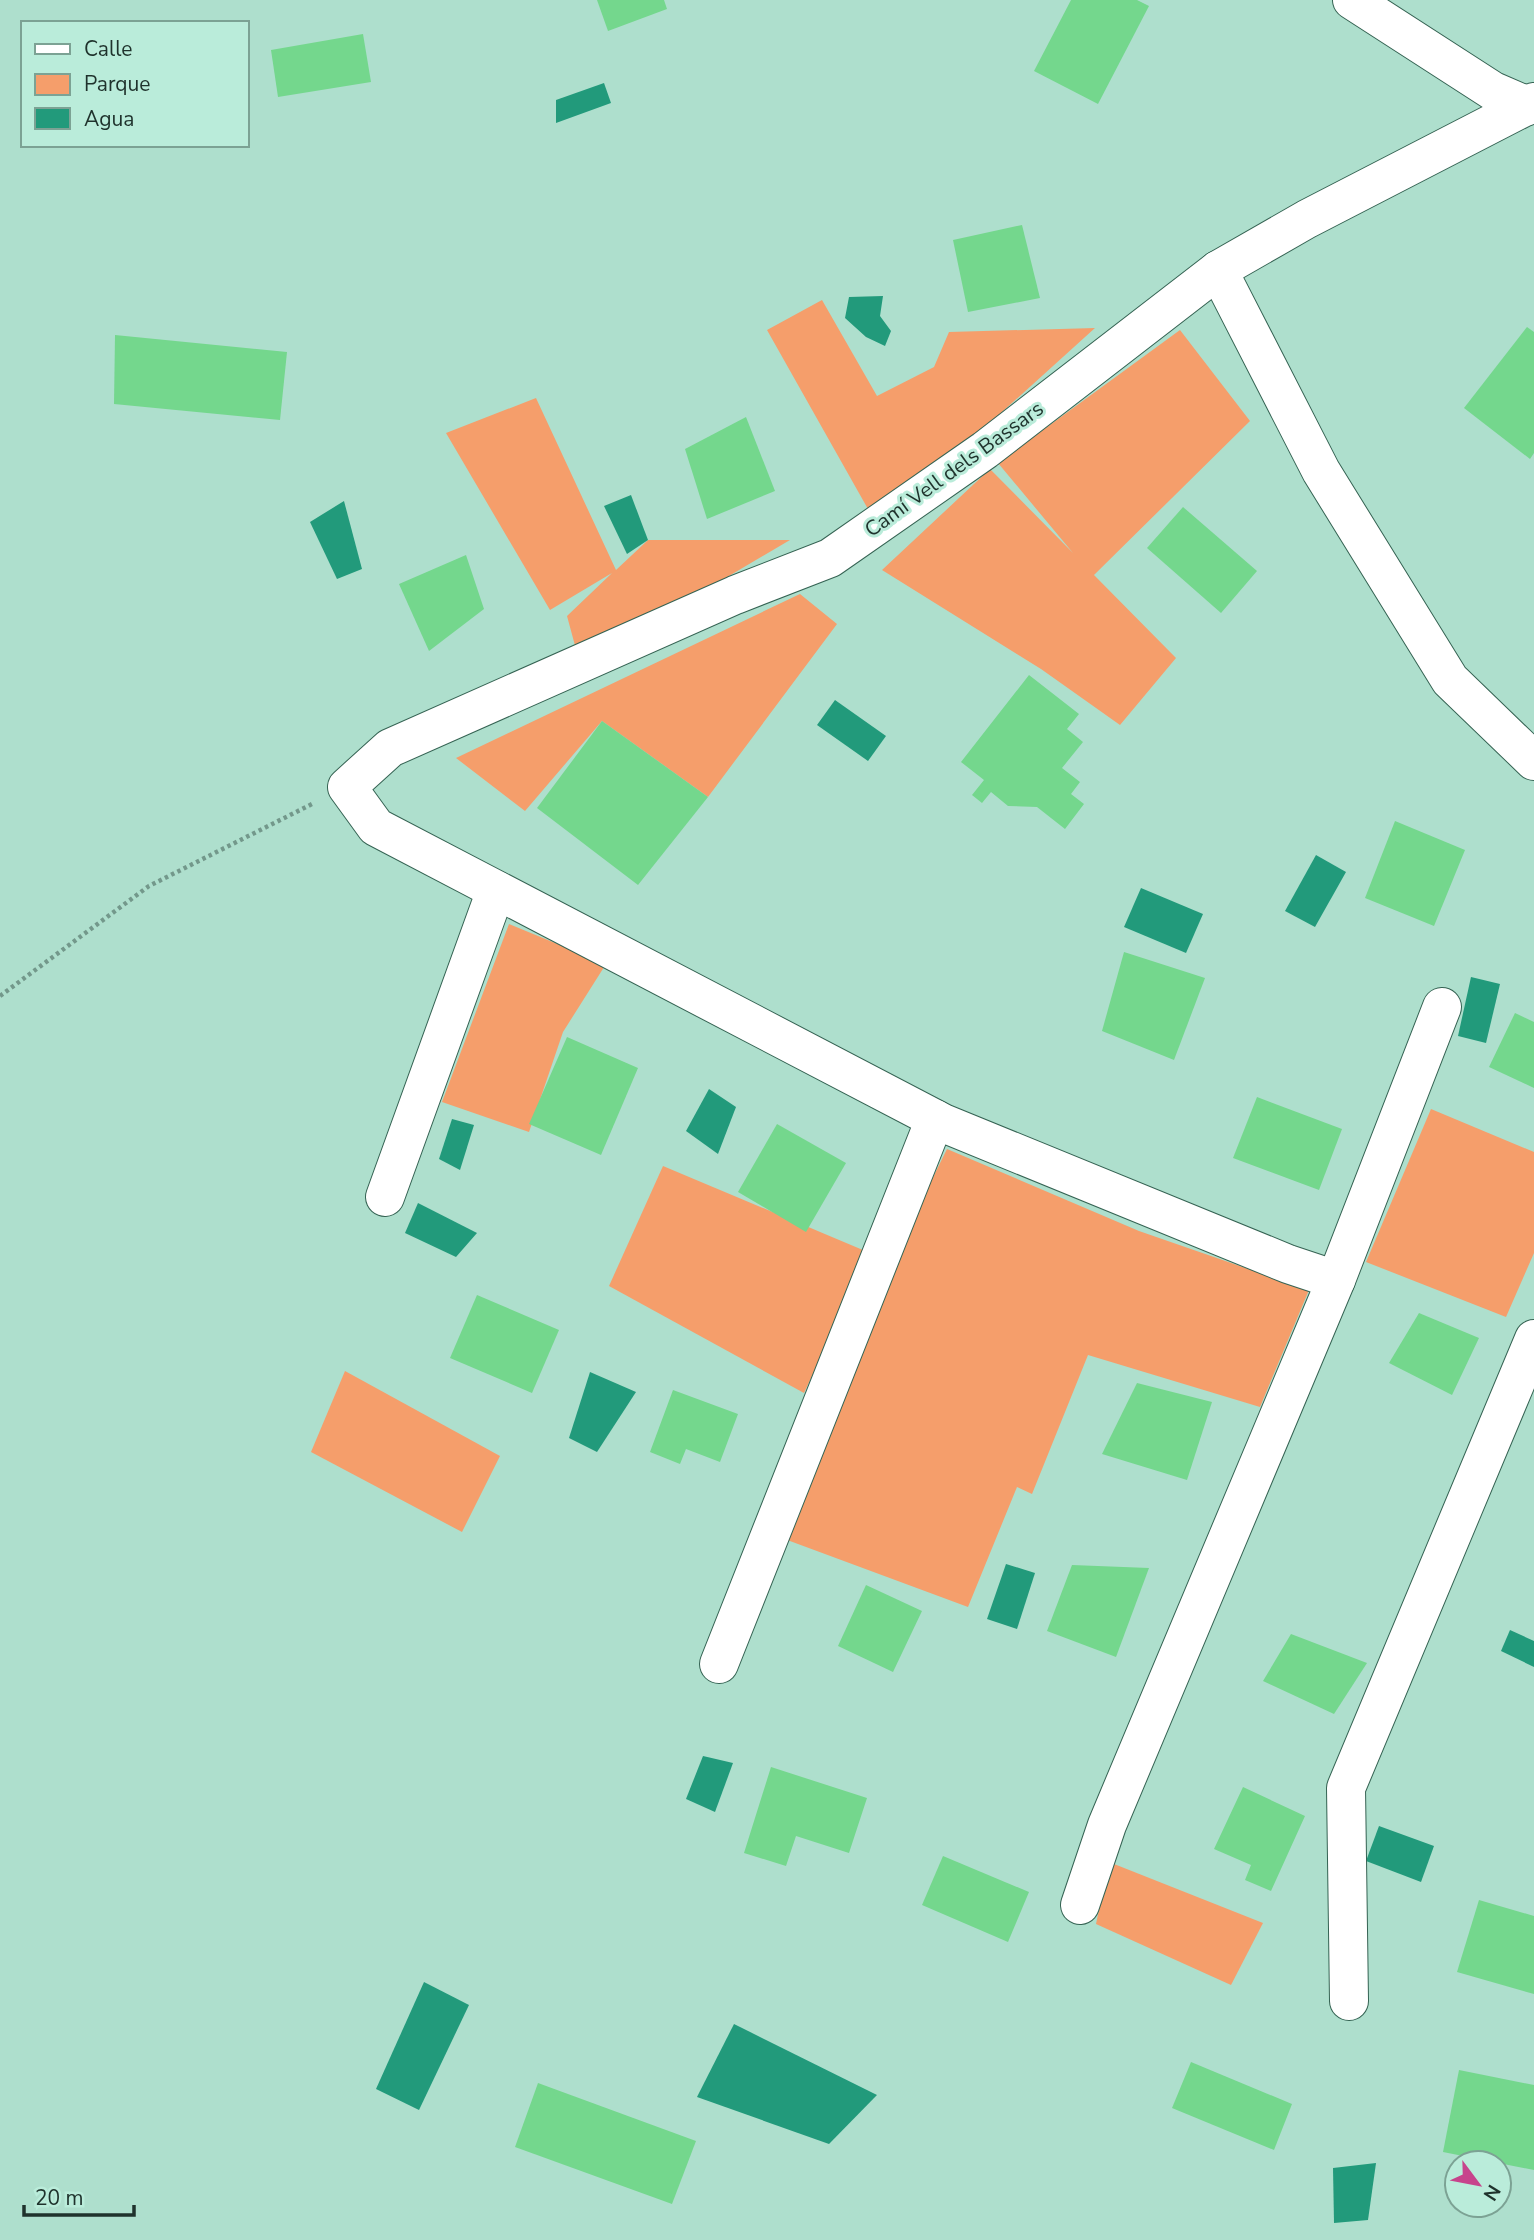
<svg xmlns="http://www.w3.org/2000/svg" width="1534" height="2240" font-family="'Nunito Sans',sans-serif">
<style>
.green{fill:#f59e6b}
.water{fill:#229a7b}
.building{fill:#74d78d}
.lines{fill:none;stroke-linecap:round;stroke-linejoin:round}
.minor-casing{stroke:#356353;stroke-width:40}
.path{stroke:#73988b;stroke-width:4.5;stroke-dasharray:3.5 3.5;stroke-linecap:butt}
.minor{stroke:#fff;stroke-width:38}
.labels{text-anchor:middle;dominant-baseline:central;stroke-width:6;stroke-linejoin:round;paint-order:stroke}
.street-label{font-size:21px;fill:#1f322c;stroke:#baecda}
</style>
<rect width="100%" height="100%" fill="#aedfcd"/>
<g class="green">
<path d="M822,300L877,396L934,367L949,332L1095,328L877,525L767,330Z"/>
<path d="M1180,330L1250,421L1094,575L1176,658L1120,725L1041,669L882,570L990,469L1073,553L998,463Z"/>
<path d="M536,398L616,570L648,540H790L580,664L567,616L612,573L550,610L446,433Z"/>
<path d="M800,594L837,624L708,797L602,721L525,811L456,758Z"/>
<path d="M509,924L606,964L563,1032L529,1132L442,1102Z"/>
<path d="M1431,1109L1534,1152V1253L1506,1317L1366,1262Z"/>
<path d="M947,1149L1139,1231L1309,1290L1260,1407L1088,1355L1032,1494L1017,1487L968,1607L771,1534L825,1396Z"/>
<path d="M663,1166L870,1253L804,1393L609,1286Z"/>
<path d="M345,1371L500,1456L462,1532L311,1452Z"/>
<path d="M1109,1862L1263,1923L1231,1985L1096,1924Z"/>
</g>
<g class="water">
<path d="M604,83L611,103L556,123V100Z"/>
<path d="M883,296L880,316L891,331L885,346L866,337L845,318L849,297Z"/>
<path d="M631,495L648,540L627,554L604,506Z"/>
<path d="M344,501L362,569L337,579L310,522Z"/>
<path d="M835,700L886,736L868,761L817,725Z"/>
<path d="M1316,855L1346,872L1315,927L1285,911Z"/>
<path d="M1141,888L1203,914L1186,953L1124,927Z"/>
<path d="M1471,977L1500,984L1486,1043L1458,1036Z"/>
<path d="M709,1089L736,1107L718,1154L686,1131Z"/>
<path d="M452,1119L474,1125L460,1170L439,1159Z"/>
<path d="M418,1203L477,1233L456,1257L405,1233Z"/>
<path d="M590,1372L636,1392L597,1452L569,1438Z"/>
<path d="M1006,1564L1035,1573L1017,1629L987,1619Z"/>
<path d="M1510,1630L1534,1641V1667L1501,1651Z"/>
<path d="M703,1756L733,1763L715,1812L686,1799Z"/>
<path d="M1379,1826L1434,1846L1421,1882L1366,1861Z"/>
<path d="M424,1982L469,2005L419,2110L376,2089Z"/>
<path d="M734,2024L877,2095L829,2144L697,2097Z"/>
<path d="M1376,2163L1368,2220L1334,2223L1333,2168Z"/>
</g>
<g class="building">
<path d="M597,0H664L667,9L608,31Z"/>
<path d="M1071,0H1137L1149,6L1098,104L1034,71Z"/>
<path d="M363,34L371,82L278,97L271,50Z"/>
<path d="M1022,225L1040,298L968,312L953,240Z"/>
<path d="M1527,327L1534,332V453L1530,459L1464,408Z"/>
<path d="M115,335L287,352L280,420L114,404Z"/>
<path d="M746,417L775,491L707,519L685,449Z"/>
<path d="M1183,507L1257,571L1221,613L1147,548Z"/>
<path d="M466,555L484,609L429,651L399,584Z"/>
<path d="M1029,675L1079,714L1067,729L1083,742L1062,768L1080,782L1071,794L1084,804L1065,829L1037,807L1008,806L991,792L982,803L972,795L984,780L961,762Z"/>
<path d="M602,721L708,797L638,885L537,808Z"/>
<path d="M1395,821L1465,850L1434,926L1365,898Z"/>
<path d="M1124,952L1205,978L1174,1060L1102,1031Z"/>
<path d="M1515,1013L1534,1022V1088L1489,1067Z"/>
<path d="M567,1037L638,1068L601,1155L529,1124Z"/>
<path d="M1257,1097L1342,1129L1319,1190L1233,1158Z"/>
<path d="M777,1124L846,1163L806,1232L738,1192Z"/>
<path d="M477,1295L559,1330L532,1393L450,1358Z"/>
<path d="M1419,1313L1479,1338L1452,1395L1389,1363Z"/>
<path d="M1137,1383L1212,1402L1187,1480L1102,1454Z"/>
<path d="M673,1390L738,1414L720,1462L686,1449L680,1464L650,1452Z"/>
<path d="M1072,1565L1149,1568L1116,1657L1047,1631Z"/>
<path d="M866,1585L922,1611L893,1672L838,1646Z"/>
<path d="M1291,1634L1367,1663L1334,1714L1263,1681Z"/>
<path d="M771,1767L867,1798L849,1853L796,1836L786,1866L744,1853Z"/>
<path d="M1243,1787L1305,1816L1271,1891L1245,1880L1251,1865L1214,1849Z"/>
<path d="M943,1856L1029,1892L1008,1942L922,1905Z"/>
<path d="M1479,1900L1534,1916V1994L1457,1972Z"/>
<path d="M1191,2062L1292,2104L1274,2150L1172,2108Z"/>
<path d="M1459,2070L1534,2085V2170L1443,2152Z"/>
<path d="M538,2083L696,2141L672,2204L515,2147Z"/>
</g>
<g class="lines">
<g class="minor-casing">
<g id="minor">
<path d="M1352,0L1493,91L1528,106"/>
<path d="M1218,270L1321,471L1450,680L1534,761"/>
<path d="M385,1197L496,890"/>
<path d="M1336,1280L1288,1264L943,1123L376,827L347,787L390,748L735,595L830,558L985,450L1218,270L1307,219L1534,102"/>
<path d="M719,1664L935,1119"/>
<path d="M1080,1905L1107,1825L1336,1280L1442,1007"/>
<path d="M1349,2001L1346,1788L1534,1339"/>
</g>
</g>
<path class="path" d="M0,996L149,886L314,803"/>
<use href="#minor" class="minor"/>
</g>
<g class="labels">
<g class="street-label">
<text transform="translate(954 469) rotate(-36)">Camí Vell dels Bassars</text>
</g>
</g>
<rect x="21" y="21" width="228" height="126" fill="#baecda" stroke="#7ca294" stroke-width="2"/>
<rect x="35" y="44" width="35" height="10" fill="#ffffff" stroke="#7ca294" stroke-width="2"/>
<text x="84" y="56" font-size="21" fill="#1f322c">Calle</text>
<rect x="35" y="74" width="35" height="21" fill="#f59e6b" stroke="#7ca294" stroke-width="2"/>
<text x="84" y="91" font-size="21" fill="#1f322c">Parque</text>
<rect x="35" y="108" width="35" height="21" fill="#229a7b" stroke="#7ca294" stroke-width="2"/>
<text x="84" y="126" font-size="21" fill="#1f322c">Agua</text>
<g transform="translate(1478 2184) rotate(122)"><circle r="33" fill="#baecda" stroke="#7ca294" stroke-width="2"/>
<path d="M0-5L12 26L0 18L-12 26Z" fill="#c7448c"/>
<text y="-10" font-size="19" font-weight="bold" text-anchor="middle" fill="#1f322c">N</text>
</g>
<path d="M24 2205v10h110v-10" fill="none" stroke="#1f322c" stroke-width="3.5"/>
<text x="35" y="2205" font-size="21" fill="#1f322c" stroke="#baecda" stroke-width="5" paint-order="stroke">20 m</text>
</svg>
